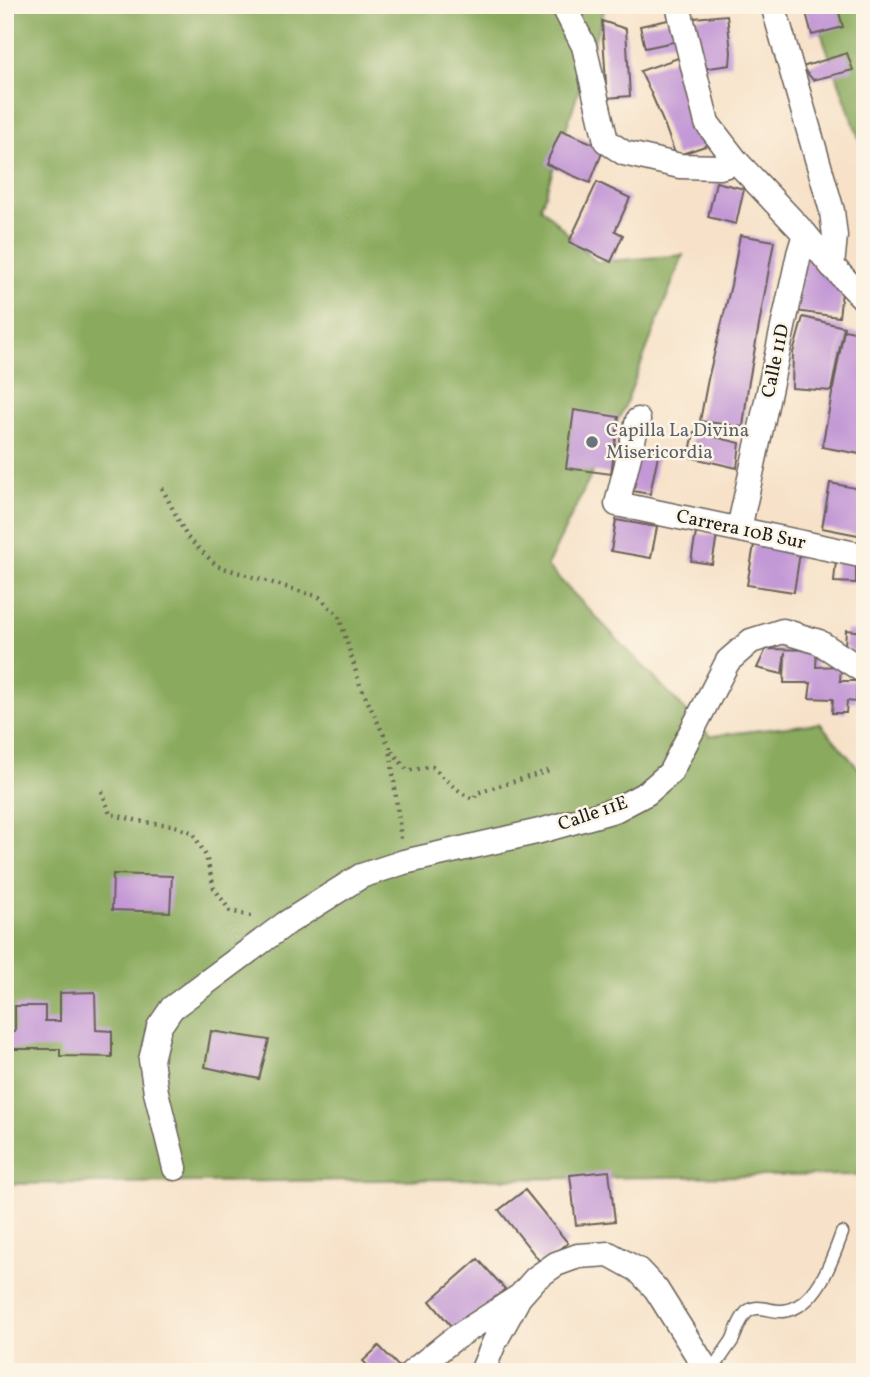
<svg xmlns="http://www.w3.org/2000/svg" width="870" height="1377" font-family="Vollkorn,serif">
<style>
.forest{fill:#8aaa5d;stroke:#53633c;stroke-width:2}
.building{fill:#c398d6}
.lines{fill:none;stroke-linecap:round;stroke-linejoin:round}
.lane-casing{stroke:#696159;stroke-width:15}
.street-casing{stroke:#696159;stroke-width:27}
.path{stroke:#696159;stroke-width:4.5;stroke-dasharray:2 5;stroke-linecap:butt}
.lane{stroke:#fff;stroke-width:12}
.street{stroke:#fff;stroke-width:24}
.worship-dot{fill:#6b7280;stroke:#fcf5e5;stroke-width:2.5}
.labels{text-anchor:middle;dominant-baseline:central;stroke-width:5;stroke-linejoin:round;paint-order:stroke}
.street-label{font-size:19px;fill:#1c1c1c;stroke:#fcf5e5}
.worship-label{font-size:19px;fill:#5b616d;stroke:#fcf5e5;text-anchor:start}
</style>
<rect width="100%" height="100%" fill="#fcf5e5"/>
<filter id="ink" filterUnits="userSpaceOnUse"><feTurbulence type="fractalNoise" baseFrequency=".0143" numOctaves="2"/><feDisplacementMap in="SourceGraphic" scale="14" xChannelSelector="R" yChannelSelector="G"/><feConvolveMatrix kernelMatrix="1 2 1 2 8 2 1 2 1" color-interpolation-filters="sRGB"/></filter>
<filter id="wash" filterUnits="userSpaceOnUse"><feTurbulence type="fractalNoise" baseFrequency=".00686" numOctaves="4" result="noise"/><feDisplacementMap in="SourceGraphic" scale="28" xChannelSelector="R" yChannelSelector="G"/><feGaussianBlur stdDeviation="1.57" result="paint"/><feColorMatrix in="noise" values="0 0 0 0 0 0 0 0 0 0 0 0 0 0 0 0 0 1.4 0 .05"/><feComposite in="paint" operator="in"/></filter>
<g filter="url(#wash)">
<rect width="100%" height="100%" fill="#f7e2c9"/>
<g class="forest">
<path d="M5,5H606L541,207L596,262L683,255L624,408L547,566L710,736L820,723L865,776V1175L5,1184Z"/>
<path d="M811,5H865V155Z"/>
</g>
<g id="blocks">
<g class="building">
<path d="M804,5H837L843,27L812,35Z"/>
<path d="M727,15L731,52L730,65L702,69L698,56L694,18Z"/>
<path d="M673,19L678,41L645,48L640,26Z"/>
<path d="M602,21L626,29L630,96L607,98Z"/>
<path d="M847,53L853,70L813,80L802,67Z"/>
<path d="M681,57L708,145L676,156L665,126L651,93L640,71Z"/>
<path d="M561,130L604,148L590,183L546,164Z"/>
<path d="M597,182L630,198L615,231L623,235L611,262L569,242Z"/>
<path d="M716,182L744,189L736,224L708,217Z"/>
<path d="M740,235L774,241L748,387L743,427L700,421L708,379L731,285Z"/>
<path d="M806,253L842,292L839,317L795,311Z"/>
<path d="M803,317L844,327L831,391L792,388L793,353Z"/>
<path d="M844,330L865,334V455L822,447Z"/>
<path d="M574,410L619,417L611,474L566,468Z"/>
<path d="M694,432L740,443L737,468L689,457Z"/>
<path d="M659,450L650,494L627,490L634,453Z"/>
<path d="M830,483L865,490V525L863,536L822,528Z"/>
<path d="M616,520L657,527L651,558L611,551Z"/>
<path d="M696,533L717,536L712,564L691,561Z"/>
<path d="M754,545L800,553L794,592L747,585Z"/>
<path d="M836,560L856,561V583L834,582Z"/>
<path d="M846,630L865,632V655H857L845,646Z"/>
<path d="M766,649L817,650L816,667L841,666L840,681H857L856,702L847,701L846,713H832L833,699L809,698L811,683H784L785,652L782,674L757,668Z"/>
<path d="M865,690V722H860V691Z"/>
<path d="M113,874L172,876L170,912L112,910Z"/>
<path d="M95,992L96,1030L112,1031V1057L60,1056V1049H5V1031H15V1006H45V1021H60V993Z"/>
<path d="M211,1031L269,1040L259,1079L205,1067Z"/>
<path d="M609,1171L615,1221L576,1225L570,1175Z"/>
<path d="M525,1190L568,1243L542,1264L499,1210Z"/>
<path d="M478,1259L505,1289L456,1332L430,1301Z"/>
<path d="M379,1346L400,1368L396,1372H374L363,1361Z"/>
</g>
</g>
</g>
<g filter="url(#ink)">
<use href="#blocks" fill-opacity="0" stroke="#696159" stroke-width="2"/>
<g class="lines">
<g class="lane-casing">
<path id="lane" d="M711,1372C718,1361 725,1351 732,1341C737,1331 739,1320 747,1312C757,1303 771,1312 783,1311C817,1307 832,1260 842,1233"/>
</g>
<g class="street-casing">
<g id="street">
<path d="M563,5L584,46L606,141L624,153L680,166L720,167L737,162"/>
<path d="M678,5L707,123L737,162L805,234L832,266L865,300"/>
<path d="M773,5L832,211L835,236L832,266"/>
<path d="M638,420L617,504L865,556"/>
<path d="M739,529L799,254L805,234"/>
<path d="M175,1168L156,1092L151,1060L159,1027L172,1008L285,924L361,876L404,862L540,831L615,810L647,793L670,773L728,661L751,641L783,631L819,642L862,670H865"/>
<path d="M412,1372L452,1340L520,1296L536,1278L556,1264L578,1256L609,1254L638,1270L656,1289L708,1372"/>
<path d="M482,1372L494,1343L517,1301"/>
</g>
</g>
<g class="path">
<path d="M162,488L187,537L217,566L319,597L339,616L360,685L390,748L401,839"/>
<path d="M392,751L407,770C416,771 425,766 433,767C447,780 457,793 474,799L477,793L483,791L551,770"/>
<path d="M102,791L110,814L143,822L172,825L193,833L206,856L214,888L230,911L255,917"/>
</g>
<use href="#lane" class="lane"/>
<use href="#street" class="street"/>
</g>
</g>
<circle class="worship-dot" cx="592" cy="442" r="7"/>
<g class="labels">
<g class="street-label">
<text transform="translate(776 361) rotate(-78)">Calle 11D</text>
<text transform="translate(741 530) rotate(12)">Carrera 10B Sur</text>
<text transform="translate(593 814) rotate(-19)">Calle 11E</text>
</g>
<g class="worship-label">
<text x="606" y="431">Capilla La Divina<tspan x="606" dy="22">Misericordia</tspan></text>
</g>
</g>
<rect width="870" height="1377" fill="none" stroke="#fcf5e5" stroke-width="28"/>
</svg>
